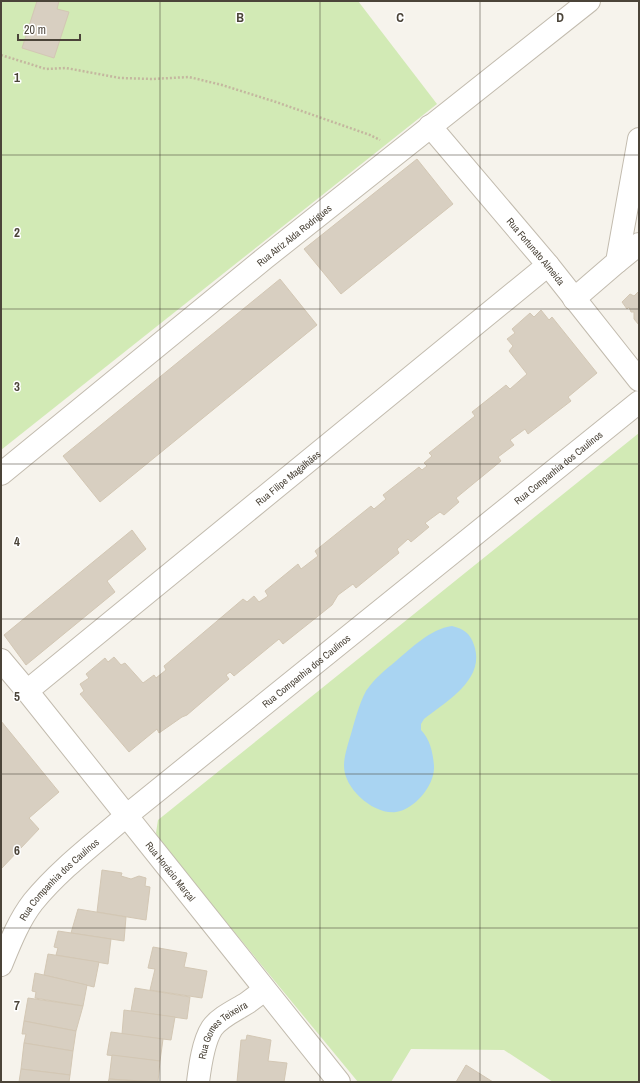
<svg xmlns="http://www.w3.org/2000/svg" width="640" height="1083" font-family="'Archivo Narrow',sans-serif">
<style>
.green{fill:#d2eab5}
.water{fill:#a9d4f2}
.building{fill:#d8cfc1;stroke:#d3c7b4}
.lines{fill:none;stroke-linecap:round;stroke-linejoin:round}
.minor-casing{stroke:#c2bbae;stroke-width:24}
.path{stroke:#c4b79f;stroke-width:2.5;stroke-dasharray:2 2;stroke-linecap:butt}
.minor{stroke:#fff;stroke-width:22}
.grid{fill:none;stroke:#4b4439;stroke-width:1;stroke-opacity:0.55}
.labels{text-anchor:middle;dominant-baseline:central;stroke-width:3;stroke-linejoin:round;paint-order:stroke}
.street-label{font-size:10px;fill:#4b4439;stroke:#fff}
.grid-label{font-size:13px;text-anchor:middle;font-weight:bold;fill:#4b4439;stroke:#fff;stroke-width:3;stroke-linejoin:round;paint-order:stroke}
</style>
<rect width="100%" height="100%" fill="#f6f3ec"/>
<g class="green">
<path d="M1,1H358L437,104L1,450Z"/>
<path d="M639,433V1082H553L504,1050L411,1049L391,1082H358L160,842L156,833L158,820Z"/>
</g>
<path class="water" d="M452,626C464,629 470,633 474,645C486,679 447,701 424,719L421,724V730C430,739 433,753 434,766C435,785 415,809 396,812C374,815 344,789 344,766C344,756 348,744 351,734C355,720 359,704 366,691C374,679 385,670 396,661C413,647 430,629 452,626Z"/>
<g class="building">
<path d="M37,1H59L57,9L69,12L54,58L22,48Z"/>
<path d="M417,159L453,204L341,294L304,249Z"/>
<path d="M280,279L317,325L100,502L63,456Z"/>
<path d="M639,291V325L634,319V312H631L629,307L627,309L622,302L630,294L634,296Z"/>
<path d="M541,310L549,320L552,317L597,373L568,397L571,401L528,434L525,429L510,440L514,445L498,457L501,461L456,498L459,502L444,515L440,512L425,523L429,527L411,542L408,539L397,549L399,553L356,588L353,584L338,595L332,605L283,644L279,639L234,676L230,672L226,675L229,679L187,715L182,717L159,733L157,729L129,752L80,694L84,691L80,684L89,678L86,674L105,658L108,662L114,657L121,665L125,663L143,683L154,675L156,678L166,670L164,666L243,599L247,602L254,596L259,602L268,596L265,591L298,564L301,569L318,556L315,551L371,506L374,509L386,499L383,495L419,467L422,470L427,466L424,463L432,456L429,453L475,416L472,412L506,385L510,389L527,374L509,351L513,346L507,339L515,333L512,329L530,313L534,317Z"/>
<path d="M132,530L146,549L107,581L115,592L26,665L4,635Z"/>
<path d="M1,721L59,792L29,818L39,829L1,869Z"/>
<path d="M102,870L122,873L121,876L131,879L139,876L146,878L145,886L150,887L146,920L97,912Z"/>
<path d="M78,909L126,917L124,941L71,933Z"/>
<path d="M58,931L111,939L108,964L56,955L58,948L54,947Z"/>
<path d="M153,947L187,953L184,967L207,971L202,998L150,990L155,969L148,968Z"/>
<path d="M48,954L99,962L94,987L44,975Z"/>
<path d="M35,973L87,985L83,1006L35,998L36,992L32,991Z"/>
<path d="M135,988L190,997L187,1019L131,1011Z"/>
<path d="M28,998L83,1006L76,1031L24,1021Z"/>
<path d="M124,1010L175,1017L171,1040L122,1034Z"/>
<path d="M24,1021L76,1031L73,1051L24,1043L26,1034H22Z"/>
<path d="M111,1032L163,1039L160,1061L107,1055Z"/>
<path d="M247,1035L271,1040L268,1061L287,1063L284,1082H237L241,1040H246Z"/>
<path d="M24,1043L73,1051L70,1075L21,1069Z"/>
<path d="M112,1055L160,1061L158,1082L109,1079Z"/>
<path d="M466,1065L493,1082H456Z"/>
<path d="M21,1069L70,1075L69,1082H19Z"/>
<path d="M109,1079L147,1082H108Z"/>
</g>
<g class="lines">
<g class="minor-casing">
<g id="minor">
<path id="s1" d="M430,126L548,265L639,380"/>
<path d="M617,262L639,244"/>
<path d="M574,299L617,262L639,139"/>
<path id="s2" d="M1,474L265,258L589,1"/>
<path id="s3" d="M1,660L27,691L339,1082"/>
<path id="s4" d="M27,691L548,265"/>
<path id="s5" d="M1,965C10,943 19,920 33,902C60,869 95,843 126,816L639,402"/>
<path id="s6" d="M198,1082C200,1066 203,1042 212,1028C220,1017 236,1010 247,1003C253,999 259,994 264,989"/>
</g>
</g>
<path class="path" d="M1,55L46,69L66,68L120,78L152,79L189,77L222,85L276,102L370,135L380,140"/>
<use href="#minor" class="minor"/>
</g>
<path class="grid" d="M160,1V1082M320,1V1082M480,1V1082M1,155H639M1,309H639M1,464H639M1,619H639M1,774H639M1,928H639"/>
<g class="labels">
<g class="street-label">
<text stroke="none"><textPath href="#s2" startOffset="378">Rua Atriz Alda Rodrigues</textPath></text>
<text stroke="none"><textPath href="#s1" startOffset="164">Rua Fortunato Almeida</textPath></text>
<text stroke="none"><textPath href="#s5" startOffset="753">Rua Companhia dos Caulinos</textPath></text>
<text stroke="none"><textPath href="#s4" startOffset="337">Rua Filipe Magalhães</textPath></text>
<text stroke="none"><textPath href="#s5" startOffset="429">Rua Companhia dos Caulinos</textPath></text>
<text stroke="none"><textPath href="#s3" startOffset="271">Rua Horácio Marçal</textPath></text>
<text stroke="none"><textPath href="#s5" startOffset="105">Rua Companhia dos Caulinos</textPath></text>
<text stroke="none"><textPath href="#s6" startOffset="61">Rua Gomes Teixeira</textPath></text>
</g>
</g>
<g class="grid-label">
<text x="240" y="22">B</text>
<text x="400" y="22">C</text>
<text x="560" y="22">D</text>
<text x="17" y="82">1</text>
<text x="17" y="237">2</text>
<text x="17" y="391">3</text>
<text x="17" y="546">4</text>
<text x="17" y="701">5</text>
<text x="17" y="855">6</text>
<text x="17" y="1010">7</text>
</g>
<rect width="640" height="1083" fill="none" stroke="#4b4439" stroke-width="4"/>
<path d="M18 34v6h62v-6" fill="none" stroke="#4b4439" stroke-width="2"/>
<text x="24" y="34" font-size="12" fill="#4b4439" stroke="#ffffff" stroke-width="3" paint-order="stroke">20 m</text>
</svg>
